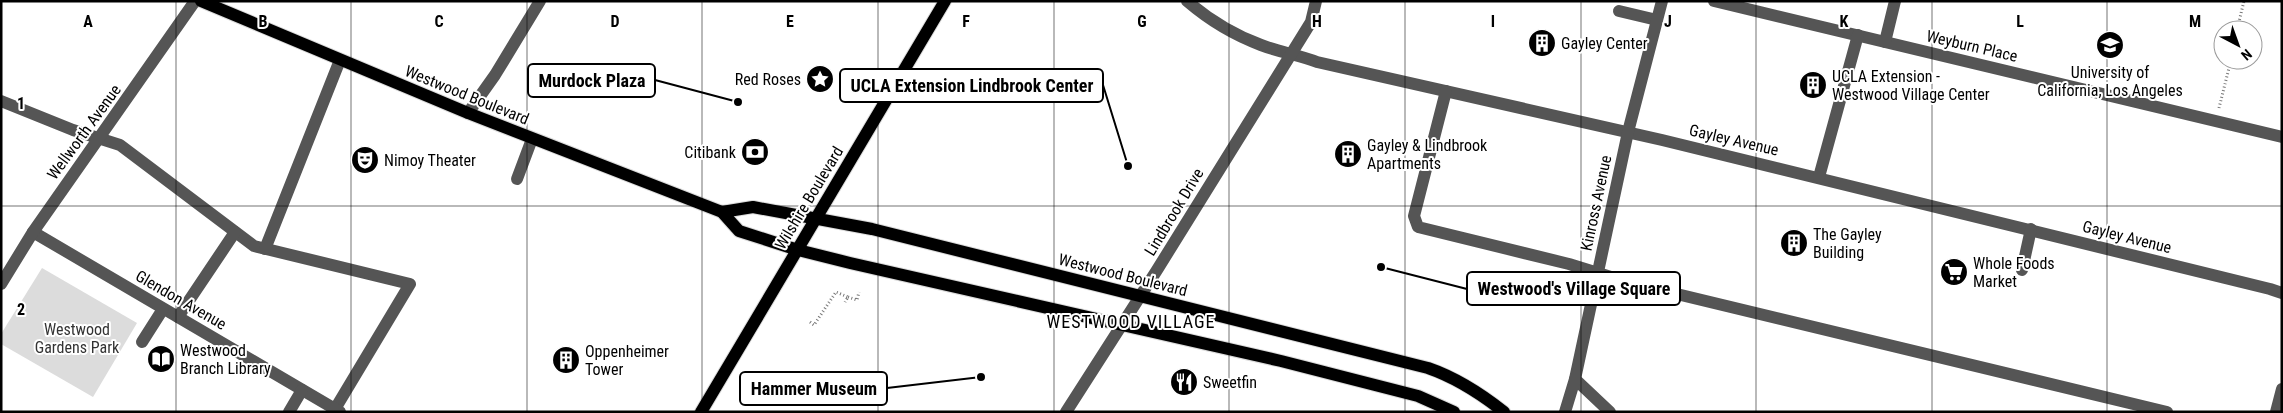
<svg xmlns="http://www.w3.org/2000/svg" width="2283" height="413" font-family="'Roboto Condensed',sans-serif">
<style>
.green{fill:#dcdcdc}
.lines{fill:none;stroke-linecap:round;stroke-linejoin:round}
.major-casing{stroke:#dbdbdb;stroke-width:14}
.path{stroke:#777;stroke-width:3;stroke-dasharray:1 2.5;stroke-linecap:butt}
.minor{stroke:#555;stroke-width:12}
.major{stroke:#000;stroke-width:12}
.grid{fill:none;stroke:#000;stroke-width:1;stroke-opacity:0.55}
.labels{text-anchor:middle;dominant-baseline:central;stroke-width:4;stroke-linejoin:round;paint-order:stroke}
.poi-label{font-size:16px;fill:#000;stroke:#fff;text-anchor:start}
.street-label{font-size:16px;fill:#000;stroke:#fff}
.park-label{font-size:16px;fill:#333;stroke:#fff}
.neighbourhood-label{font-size:18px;letter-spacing:1px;fill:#000;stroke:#fff}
.grid-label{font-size:16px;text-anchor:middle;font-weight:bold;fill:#000;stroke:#fff;stroke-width:4;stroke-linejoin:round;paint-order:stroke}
.leader{fill:none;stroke:#000;stroke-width:2}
.callout-dot{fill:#000;stroke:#fff;stroke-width:2}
.callout{fill:#fff;stroke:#000;stroke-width:2}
.callout-label{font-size:18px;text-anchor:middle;font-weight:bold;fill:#000}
</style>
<rect width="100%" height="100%" fill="#fff"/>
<path class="green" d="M42,268L137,323L93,397L1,344V334Z"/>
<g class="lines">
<g class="major-casing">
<g id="major">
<path d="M201,1L468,113L722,212L739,231L798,250L850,263L1281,361L1418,396L1454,412"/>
<path d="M722,212L753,207L872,229L1428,368C1457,378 1480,393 1504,412"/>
<path d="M701,412L945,1"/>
</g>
</g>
<g class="path">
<path d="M2237,30L2244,1"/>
<path d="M2219,108L2231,60"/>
<path d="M848,297L857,300L859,292"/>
<path d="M810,322L814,325L836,292L848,297L845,302"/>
</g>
<g class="minor">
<path d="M1187,1C1208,19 1234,35 1261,45C1279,52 1299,55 1317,62L1662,140L2270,289L2282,293"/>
<path d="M1714,1L2282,137"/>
<path d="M1619,11L1657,20"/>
<path d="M1885,42L1895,1"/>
<path d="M1446,91L1414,216L1418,227L1569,264L1627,282L2167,412"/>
<path d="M1,101L73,130L120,145L254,246L410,284L335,409"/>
<path d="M468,113L495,75L540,1"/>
<path d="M1819,177L1858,35"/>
<path d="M517,179L532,139"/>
<path d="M33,232L340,412"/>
<path d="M265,249L340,60"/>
<path d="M2022,270L2031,229"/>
<path d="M1,284L33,232L195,1"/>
<path d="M178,317L235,232"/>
<path d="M142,342L163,309"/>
<path d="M1575,379L1610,412"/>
<path d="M289,412L302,390"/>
<path d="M1066,412L1157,270L1311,22L1316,1"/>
<path d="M1565,412L1575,379L1628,132L1662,1"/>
<path d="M2276,412L2282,389"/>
</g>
<use href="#major" class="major"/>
</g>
<path class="grid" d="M176,1V412M351,1V412M527,1V412M702,1V412M878,1V412M1054,1V412M1229,1V412M1405,1V412M1581,1V412M1756,1V412M1932,1V412M2107,1V412M1,206H2282"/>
<defs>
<g id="building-disc" transform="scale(1.4375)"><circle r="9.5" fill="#000" stroke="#fff"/><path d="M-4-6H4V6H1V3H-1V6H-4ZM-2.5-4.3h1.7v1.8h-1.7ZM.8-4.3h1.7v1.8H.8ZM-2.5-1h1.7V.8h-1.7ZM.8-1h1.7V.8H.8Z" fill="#fff"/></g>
<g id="university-disc" transform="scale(1.4375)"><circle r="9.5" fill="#000" stroke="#fff"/><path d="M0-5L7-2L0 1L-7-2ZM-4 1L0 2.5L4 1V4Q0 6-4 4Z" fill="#fff"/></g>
<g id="sight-disc" transform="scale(1.4375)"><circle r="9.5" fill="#000" stroke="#fff"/><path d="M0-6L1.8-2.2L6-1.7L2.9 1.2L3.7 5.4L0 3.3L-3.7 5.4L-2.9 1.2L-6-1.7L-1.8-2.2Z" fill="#fff"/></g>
<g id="bank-disc" transform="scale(1.4375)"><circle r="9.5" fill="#000" stroke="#fff"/><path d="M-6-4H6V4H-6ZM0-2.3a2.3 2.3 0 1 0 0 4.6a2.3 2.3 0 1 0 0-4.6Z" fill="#fff"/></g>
<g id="theatre-disc" transform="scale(1.4375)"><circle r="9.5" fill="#000" stroke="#fff"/><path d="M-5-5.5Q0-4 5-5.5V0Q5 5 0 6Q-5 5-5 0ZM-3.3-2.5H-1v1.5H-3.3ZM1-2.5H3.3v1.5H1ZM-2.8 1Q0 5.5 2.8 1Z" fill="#fff"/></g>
<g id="supermarket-disc" transform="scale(1.4375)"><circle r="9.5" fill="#000" stroke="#fff"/><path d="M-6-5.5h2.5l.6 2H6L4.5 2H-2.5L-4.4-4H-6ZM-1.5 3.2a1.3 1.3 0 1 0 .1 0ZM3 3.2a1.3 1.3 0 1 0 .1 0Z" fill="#fff"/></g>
<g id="library-disc" transform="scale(1.4375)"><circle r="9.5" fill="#000" stroke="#fff"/><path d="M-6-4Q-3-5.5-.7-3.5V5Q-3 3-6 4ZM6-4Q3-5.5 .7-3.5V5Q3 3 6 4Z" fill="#fff"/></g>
<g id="restaurant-disc" transform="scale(1.4375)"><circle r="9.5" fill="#000" stroke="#fff"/><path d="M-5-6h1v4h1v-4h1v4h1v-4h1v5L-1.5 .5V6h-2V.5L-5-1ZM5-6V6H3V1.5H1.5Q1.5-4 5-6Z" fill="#fff"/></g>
</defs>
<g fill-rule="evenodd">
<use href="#building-disc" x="1542" y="43"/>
<use href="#university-disc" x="2110" y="45"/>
<use href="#sight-disc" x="820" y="79"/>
<use href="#building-disc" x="1813" y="85"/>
<use href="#bank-disc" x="755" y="152"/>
<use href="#building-disc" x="1348" y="154"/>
<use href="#theatre-disc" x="365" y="160"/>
<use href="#building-disc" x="1794" y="243"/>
<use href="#supermarket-disc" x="1954" y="272"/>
<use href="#library-disc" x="161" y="359"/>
<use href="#building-disc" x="566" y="360"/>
<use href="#restaurant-disc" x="1184" y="382"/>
</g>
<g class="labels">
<g class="poi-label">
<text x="1561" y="43">Gayley Center</text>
<text x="2110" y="72" text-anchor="middle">University of<tspan x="2110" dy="18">California, Los Angeles</tspan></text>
<text x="1832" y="76">UCLA Extension -<tspan x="1832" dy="18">Westwood Village Center</tspan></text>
<text x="801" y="79" text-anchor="end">Red Roses</text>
<text x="1367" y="145">Gayley &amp; Lindbrook<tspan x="1367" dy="18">Apartments</tspan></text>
<text x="736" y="152" text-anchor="end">Citibank</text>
<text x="384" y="160">Nimoy Theater</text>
<text x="1813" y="234">The Gayley<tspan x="1813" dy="18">Building</tspan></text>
<text x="1973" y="263">Whole Foods<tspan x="1973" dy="18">Market</tspan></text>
<text x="180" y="350">Westwood<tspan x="180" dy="18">Branch Library</tspan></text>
<text x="585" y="351">Oppenheimer<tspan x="585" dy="18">Tower</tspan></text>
<text x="1203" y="382">Sweetfin</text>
</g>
<g class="street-label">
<text transform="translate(1972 46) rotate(13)">Weyburn Place</text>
<text transform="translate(467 95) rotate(22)">Westwood Boulevard</text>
<text transform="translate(84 132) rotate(-54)">Wellworth Avenue</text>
<text transform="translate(1734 140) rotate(13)">Gayley Avenue</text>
<text transform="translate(809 198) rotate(-59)">Wilshire Boulevard</text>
<text transform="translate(1596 203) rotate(-78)">Kinross Avenue</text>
<text transform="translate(1174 212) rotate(-59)">Lindbrook Drive</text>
<text transform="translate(2127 237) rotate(14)">Gayley Avenue</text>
<text transform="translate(1123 275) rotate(14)">Westwood Boulevard</text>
<text transform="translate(181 300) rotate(30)">Glendon Avenue</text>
</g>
<g class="park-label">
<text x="77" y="329">Westwood<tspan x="77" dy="18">Gardens Park</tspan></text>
</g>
<g class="neighbourhood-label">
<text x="1131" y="321">WESTWOOD VILLAGE</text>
</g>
</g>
<g class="grid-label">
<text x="88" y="27">A</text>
<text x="263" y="27">B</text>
<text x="439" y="27">C</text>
<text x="615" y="27">D</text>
<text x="790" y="27">E</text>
<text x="966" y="27">F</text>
<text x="1142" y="27">G</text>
<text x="1317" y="27">H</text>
<text x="1493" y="27">I</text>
<text x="1668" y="27">J</text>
<text x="1844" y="27">K</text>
<text x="2020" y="27">L</text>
<text x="2195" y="27">M</text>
<text x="21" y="109">1</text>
<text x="21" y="315">2</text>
</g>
<path class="leader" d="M738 102L655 80M1128 166L1103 85M1381 267L1467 289M981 377L887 388"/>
<g class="callout-dot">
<circle cx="738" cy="102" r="5"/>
<circle cx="1128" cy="166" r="5"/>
<circle cx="1381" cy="267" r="5"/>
<circle cx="981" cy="377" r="5"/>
</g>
<g class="callout">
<rect x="528" y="64" width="127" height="33" rx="5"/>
<rect x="840" y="69" width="263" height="33" rx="5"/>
<rect x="1467" y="272" width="213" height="33" rx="5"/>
<rect x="740" y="372" width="147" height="33" rx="5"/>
</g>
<g class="callout-label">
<text x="592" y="87">Murdock Plaza</text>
<text x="972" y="92">UCLA Extension Lindbrook Center</text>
<text x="1574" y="295">Westwood's Village Square</text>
<text x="814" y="395">Hammer Museum</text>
</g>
<rect width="2283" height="413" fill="none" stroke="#000000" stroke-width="5"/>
<g transform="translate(2238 45) rotate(139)"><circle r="24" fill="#ffffff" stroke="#999999"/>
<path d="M0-4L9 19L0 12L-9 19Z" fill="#000000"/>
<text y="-8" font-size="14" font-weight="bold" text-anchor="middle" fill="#000000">N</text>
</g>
</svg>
